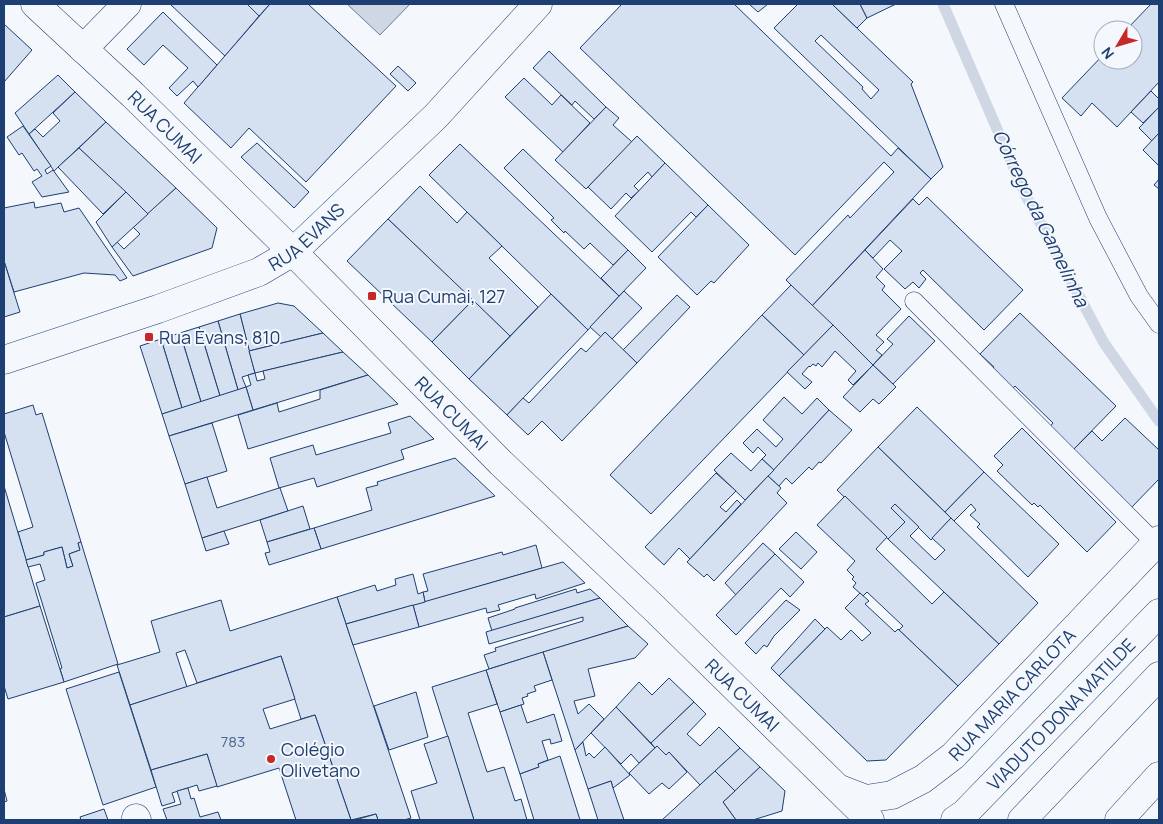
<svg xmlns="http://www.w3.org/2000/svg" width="1163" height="824" font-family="Manrope,sans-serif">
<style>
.water{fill:#cfd7e4;stroke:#687fa3}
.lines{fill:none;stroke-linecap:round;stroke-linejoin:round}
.stream{stroke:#cfd7e4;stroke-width:11}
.building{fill:#d5e0f0;stroke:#1d3f73;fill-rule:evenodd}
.lane-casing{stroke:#1d3f73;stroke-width:19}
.street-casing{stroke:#1d3f73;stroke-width:29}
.secondary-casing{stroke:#1d3f73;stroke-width:29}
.lane{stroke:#f4f7fb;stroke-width:18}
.street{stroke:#f4f7fb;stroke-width:28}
.secondary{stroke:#f4f7fb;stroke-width:28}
.poi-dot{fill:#c62828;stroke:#f4f7fb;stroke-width:2}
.labels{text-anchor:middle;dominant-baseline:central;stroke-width:4;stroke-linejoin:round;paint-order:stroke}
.number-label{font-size:15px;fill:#4b6792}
.street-label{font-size:18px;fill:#1d3f73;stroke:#f4f7fb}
.poi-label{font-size:18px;fill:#1d3f73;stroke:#f4f7fb;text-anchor:start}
.water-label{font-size:19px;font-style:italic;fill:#1d3f73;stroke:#f4f7fb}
</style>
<rect width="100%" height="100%" fill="#f4f7fb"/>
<path class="water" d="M347,4H410L380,35Z"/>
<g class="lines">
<path class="stream" d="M943,4L1026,196L1104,343L1159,421"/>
</g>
<g class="building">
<path d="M170,4H247L259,16L225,56Z"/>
<path d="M247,4H270L259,16Z"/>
<path d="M270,4H308L396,86L306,182L249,128L231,148L184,103Z"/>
<path d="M622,4H734L891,156L898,148L931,179L812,306L786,280L848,215L850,218L894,172L884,162L795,255L580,48Z"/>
<path d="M749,4H768L758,12Z"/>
<path d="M798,4H832L913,82L911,84L943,167L931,179L774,28ZM821,35L879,90L871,99L862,89L863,87L815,41Z"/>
<path d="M832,4H860L867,18L857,28Z"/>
<path d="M860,4H896L867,18Z"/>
<path d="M1151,4H1159V82L1117,127L1092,103L1081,116L1062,98L1103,55V60H1133V30H1126Z"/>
<path d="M163,12L217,65L198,87L193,81L177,96L169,88L188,68L163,45L144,65L127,49Z"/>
<path d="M4,24L32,50L4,82Z"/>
<path d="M549,51L606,107L594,119L575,101L572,105L533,68Z"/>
<path d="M398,66L416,83L408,91L390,74Z"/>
<path d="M58,75L75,92L29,134L15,113Z"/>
<path d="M524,78L552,105L561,95L590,123L563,152L505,97Z"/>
<path d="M1151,91L1159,99V107L1143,123L1131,112Z"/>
<path d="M75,92L106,122L54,171L29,134L35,129L43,137L60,121L53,113Z"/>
<path d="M606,107L619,118L613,125L632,142L586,189L555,160Z"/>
<path d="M1159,107V133L1152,141L1139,128Z"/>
<path d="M106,122L176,188L148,214L79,148Z"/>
<path d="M23,126L51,166L45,170L47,174L53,170L69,192L42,197L32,182L42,176L37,169L34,171L22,153L19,155L7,137Z"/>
<path d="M1159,133V166L1143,150Z"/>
<path d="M637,136L665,163L652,177L648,172L634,186L639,191L631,198L626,193L611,209L588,187Z"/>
<path d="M257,143L309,192L294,208L241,157Z"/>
<path d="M460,144L619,296L588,330L429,175Z"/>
<path d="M79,148L126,192L103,214L58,167Z"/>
<path d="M523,149L628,250L613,265L590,243L584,249L565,231L564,233L551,220L554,218L504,168Z"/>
<path d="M665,163L708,205L696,217L691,212L652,252L615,216Z"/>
<path d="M1159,179V189L1154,185Z"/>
<path d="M420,186L457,223L467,212L502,246L489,258L538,307L510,336L388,219Z"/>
<path d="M176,188L217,228L212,248L133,276L112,247L117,242L124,249L140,234L133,227Z"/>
<path d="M126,192L148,214L112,247L96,222Z"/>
<path d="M927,197L1023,290L984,330L923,270L920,273L926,279L919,288L913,282L905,289L884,269L902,251L890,240L873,258L865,250L913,199L919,205Z"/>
<path d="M34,202L35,208L61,203L64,212L79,208L127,278L120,281L115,275L84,273L14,292L4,261V208Z"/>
<path d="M708,205L749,245L714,283L711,281L697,295L658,257Z"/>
<path d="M388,219L473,300L432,342L347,261Z"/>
<path d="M628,250L646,268L619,296L601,278Z"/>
<path d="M865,250L883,269L876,277L885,286L882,290L901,309L876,335L884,342L876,350L882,355L873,365L812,306Z"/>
<path d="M4,261L20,312L4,317Z"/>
<path d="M791,285L833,325L804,355L762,315Z"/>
<path d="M624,291L642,308L612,339L605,332L601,337L590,327Z"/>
<path d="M551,294L588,330L507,415L469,379Z"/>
<path d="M677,295L690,307L637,363L623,350Z"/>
<path d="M473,300L510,336L469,379L432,342Z"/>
<path d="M278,303L294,306L323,333L249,351L240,314Z"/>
<path d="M1020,313L1116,406L1072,451L1049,428L1053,423L1015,386L1010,392L990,372L994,367L980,354Z"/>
<path d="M240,314L255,373L242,377L246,387L238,390L218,321Z"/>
<path d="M762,315L804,355L651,514L610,475Z"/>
<path d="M909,316L935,341L893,384L873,365L893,344L887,339Z"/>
<path d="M218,321L238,390L220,396L199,327Z"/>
<path d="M833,325L873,365L853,385L848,380L856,371L835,351L822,367L818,363L816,366L813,364L810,367L809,366L802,374L812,382L805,389L787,372Z"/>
<path d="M199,327L220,396L201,402L180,333Z"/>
<path d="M605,332L637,363L562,441L542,421L528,435L507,415L523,398L529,403L581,348L586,352Z"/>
<path d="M180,333L201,402L182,408L161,339Z"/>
<path d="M323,333L343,352L255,373L249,351Z"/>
<path d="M161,339L182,408L162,414L140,346Z"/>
<path d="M343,352L368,375L253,410L246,387L251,385L248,375L255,373L257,381L265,379L263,371Z"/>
<path d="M873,365L896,387L879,404L873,399L860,412L843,397Z"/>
<path d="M368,375L398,404L248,449L238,415L277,403L279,412L320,399V390Z"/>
<path d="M246,387L253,410L169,436L162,414Z"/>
<path d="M784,397L802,414L817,398L829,410L774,470L762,459L766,455L758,447L753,453L743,443L757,429L776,447L783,439L763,420Z"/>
<path d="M33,405L36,415L42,413L81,542L78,543L80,550L69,554L73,566L67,568L62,547L44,552V555L26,560L18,532L33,527L4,432V414Z"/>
<path d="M917,407L984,472L945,512L878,447Z"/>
<path d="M829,410L852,430L821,463L819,462L812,470L809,467L792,484L786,478L779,486L768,476Z"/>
<path d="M410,416L434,439L401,450L404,459L317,487L314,478L279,488L270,458L313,445L316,455L391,433L388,423Z"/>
<path d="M1125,418L1159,450V479L1131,508L1072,451L1092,431L1102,441Z"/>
<path d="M212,423L227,471L185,484L169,436Z"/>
<path d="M1022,428L1116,522L1087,552L1040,505L1038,507L1034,503L1032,505L997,471L1003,465L994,456Z"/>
<path d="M878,447L951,518L931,540L895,504L891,508L905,522L888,539L837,490Z"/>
<path d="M731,453L751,471L762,459L774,470L745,500L714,470Z"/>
<path d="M455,458L495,496L321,549L314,528L372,510L366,488L378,485L377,482Z"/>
<path d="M984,472L1059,544L1028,577L977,527L980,524L970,515L976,510L971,504L954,521L945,512Z"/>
<path d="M716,473L736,491L720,507L726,512L737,500L741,504L690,559L679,548L664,565L645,547Z"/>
<path d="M768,476L781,488L777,493L787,503L714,581L707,574L704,577L687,562Z"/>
<path d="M207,477L217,508L279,488H280L288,511L202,538L185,484Z"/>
<path d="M4,486L40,606L4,617Z"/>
<path d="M845,496L887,537L876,549L932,604L944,592L999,644L958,686L899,630L903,626L867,592L863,596L853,587L856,583L852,579L854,577L847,570L855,561L817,525Z"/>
<path d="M895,504L919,527L910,536L935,560L945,550L932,538L951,518L1038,603L999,644L888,539L905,522L891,508Z"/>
<path d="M303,506L310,529L267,542L260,520Z"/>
<path d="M314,528L321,549L269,565L265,553L270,552L267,542Z"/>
<path d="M224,531L229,544L206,551L202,538Z"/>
<path d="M796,532L817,552L801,569L779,549Z"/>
<path d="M81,542L118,664L64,682L60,669L62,668L36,583L45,580L40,564L28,567L26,560L44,555V552L62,547L67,568L73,566L69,554L80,550L78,543Z"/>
<path d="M763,543L775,554L736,595L725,583Z"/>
<path d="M536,545L542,568L425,602L423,592L428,591L423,574L502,552L503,555Z"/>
<path d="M775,554L804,582L790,597L781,588L736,635L716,615Z"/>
<path d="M563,562L585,583L536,599L535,594L498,605L500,610L487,613L486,608L419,627L413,605Z"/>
<path d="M413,574L418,594L423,592L425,602L346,624L337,597L375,585L377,591L396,585L395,579Z"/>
<path d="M576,589L577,593L590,589L600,598L492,631L488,618L515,609V608Z"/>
<path d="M860,593L869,601L865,604L895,632L898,629L958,686L886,760L867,761L779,676L827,627L841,640L851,630L862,641L871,633L845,608Z"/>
<path d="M337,597L411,818L404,820H378L376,814L351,820L315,715L301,719L281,656L197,683L185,650L176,653L187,687L130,705L117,665L160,652L151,621L221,600L230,631Z"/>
<path d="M600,598L628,626L489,669L484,655L496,651L495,648L583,621V617L489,644L486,632Z"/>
<path d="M786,600L800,610L774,636L767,647L764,645L756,654L745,643Z"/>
<path d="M413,605L419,627L353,645L346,624Z"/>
<path d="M40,606L64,682L8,699L4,686V617Z"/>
<path d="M815,619L825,629L779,676L771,668Z"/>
<path d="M628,626L648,644L635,658L588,669L595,696L574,701L578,714L589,704L604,719L575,750L543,652Z"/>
<path d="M543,652L552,680L534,686L536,691L527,694L528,696L522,698L524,704L500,712L486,670Z"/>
<path d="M281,656L295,699L263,709L270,729L315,715L351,820H296L279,768L217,787L207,754L151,770L130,705Z"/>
<path d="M486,670L497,704L468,713L487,772L504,767L515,801L521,799L527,820H474L432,687Z"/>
<path d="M119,672L156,787L103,805L66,689Z"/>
<path d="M669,678L694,702L651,743L616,707L639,682L652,695Z"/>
<path d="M416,692L428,737L389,750L374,706Z"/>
<path d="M694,702L706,714L687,734L700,746L719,727L740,748L700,785L669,752L666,755L657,746L655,748L651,743Z"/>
<path d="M521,705L527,723L554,714L562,741L551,744L550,739L542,741L548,760L538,764L539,767L520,774L500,712Z"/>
<path d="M616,707L655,748L639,763L631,754L621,764L591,733Z"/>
<path d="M448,736L474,820H420L411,791L437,783L424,744Z"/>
<path d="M583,742L586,756L589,753L594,758L605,747L630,775L613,788L611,781L588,789L575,750Z"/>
<path d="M657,746L666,755L669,752L687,772L669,789L662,783L649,794L629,773Z"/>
<path d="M740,748L760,767L735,791L715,771Z"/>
<path d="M207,754L217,786L199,791L197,785L172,793L175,802L162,806L151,770Z"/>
<path d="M560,756L580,820H534L520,774L539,767L538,764Z"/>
<path d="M760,767L785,791L782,811L753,820H736L723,802Z"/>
<path d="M715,771L735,791L723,802L736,820H662Z"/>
<path d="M611,781L613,788L624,820H598L588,789Z"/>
<path d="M188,788L191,799L194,798L200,817L218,812L221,820H167L163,809L181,804L177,791Z"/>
<path d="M4,789L7,801L4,802Z"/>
<path d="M104,809L108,820H81L80,817Z"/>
<path d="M376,814L378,820H355Z"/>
</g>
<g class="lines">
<g class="lane-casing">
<g id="lane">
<path d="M1004,4L1098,218L1139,296L1159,324"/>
<path d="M914,301L1156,544"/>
</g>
</g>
<g class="street-casing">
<g id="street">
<path d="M83,49L127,4"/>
<path d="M136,818L137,820"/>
</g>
</g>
<g class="secondary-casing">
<g id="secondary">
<path id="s1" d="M35,4L133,95L293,252L501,463L654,608L870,820"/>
<path id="s2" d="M4,360L158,309L259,272L293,252L436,116L538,4"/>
<path id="s3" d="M840,789L866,799L892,795L923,779L953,756L1159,540"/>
<path id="s4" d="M955,820L964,814L1159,613"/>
<path d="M1022,820L1159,676"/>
<path d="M1119,820L1159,776"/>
</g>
</g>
<use href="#lane" class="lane"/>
<use href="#street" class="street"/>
<use href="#secondary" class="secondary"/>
</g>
<g class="poi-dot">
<rect x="367" y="291" width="10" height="10" rx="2.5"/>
<rect x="144" y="332" width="10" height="10" rx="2.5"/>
<circle cx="271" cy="759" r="5"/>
</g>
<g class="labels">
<g class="number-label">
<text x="233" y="741">783</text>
</g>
<g class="street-label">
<text stroke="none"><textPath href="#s1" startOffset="179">RUA CUMAI</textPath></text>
<text stroke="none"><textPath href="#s2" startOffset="329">RUA EVANS</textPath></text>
<text stroke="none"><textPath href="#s1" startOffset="584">RUA CUMAI</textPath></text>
<text stroke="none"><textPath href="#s3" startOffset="212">RUA MARIA CARLOTA</textPath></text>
<text stroke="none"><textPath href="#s1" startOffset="989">RUA CUMAI</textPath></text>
<text stroke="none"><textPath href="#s4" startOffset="150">VIADUTO DONA MATILDE</textPath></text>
</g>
<g class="poi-label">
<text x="382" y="296">Rua Cumai, 127</text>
<text x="159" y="337">Rua Evans, 810</text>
<text x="281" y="749">Colégio<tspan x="281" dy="21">Olivetano</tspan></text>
</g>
<g class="water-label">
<text transform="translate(1041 218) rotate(64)">Córrego da Gamelinha</text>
</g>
</g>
<rect width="1163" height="824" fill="none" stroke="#1d3f73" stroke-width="10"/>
<g transform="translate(1118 45) rotate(232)"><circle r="24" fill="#f4f7fb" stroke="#9eadc5"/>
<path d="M0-4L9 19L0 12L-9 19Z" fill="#c62828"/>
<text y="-8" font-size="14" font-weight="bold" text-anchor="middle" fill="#1d3f73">N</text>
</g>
</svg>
